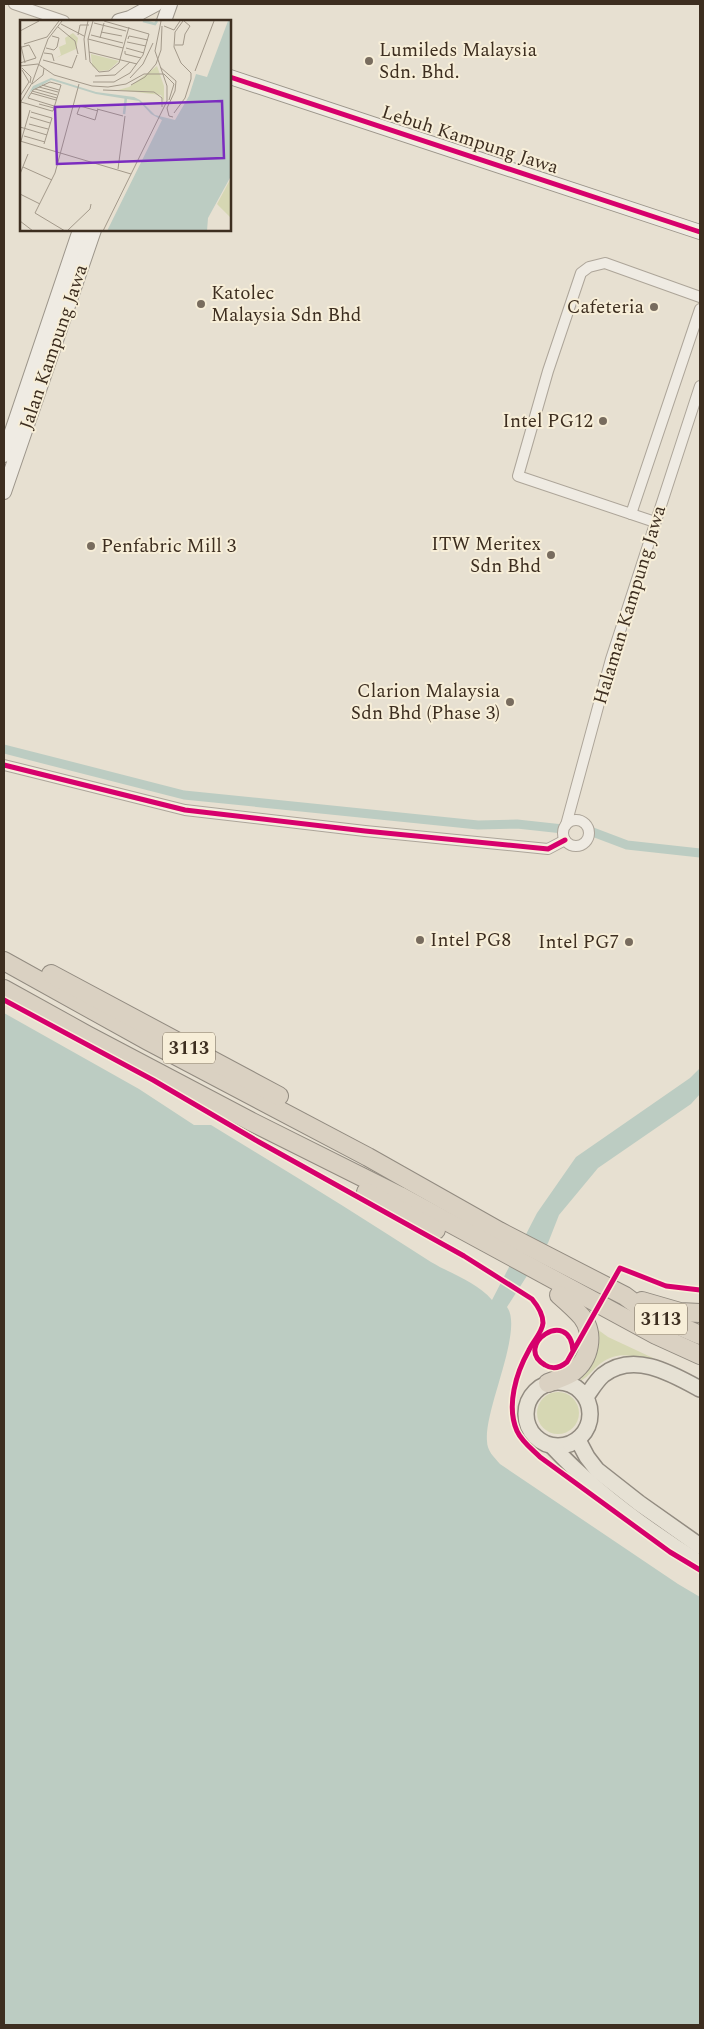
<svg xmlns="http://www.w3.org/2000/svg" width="704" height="2029" font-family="Spectral,serif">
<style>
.green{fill:#d6d7b3}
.water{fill:#bcccc2}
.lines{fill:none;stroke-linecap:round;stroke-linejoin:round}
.canal{stroke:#bcccc2;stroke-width:9}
.street-casing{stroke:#ada599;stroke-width:12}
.secondary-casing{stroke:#9c958a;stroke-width:16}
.primary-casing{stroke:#928b80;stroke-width:18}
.highway-casing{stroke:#928b80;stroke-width:20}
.street{stroke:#efebe3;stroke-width:10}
.secondary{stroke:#efebe3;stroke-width:14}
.primary{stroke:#e6e1d4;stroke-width:15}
.highway{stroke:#dad1c2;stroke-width:18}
.cycleway-casing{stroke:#f7eed8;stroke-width:8}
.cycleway{stroke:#d6006c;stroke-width:5}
.poi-dot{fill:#786c5e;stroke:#f7eed8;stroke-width:2}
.labels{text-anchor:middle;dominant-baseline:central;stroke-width:4;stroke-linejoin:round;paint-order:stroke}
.shield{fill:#f7eed8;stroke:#756857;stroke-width:1}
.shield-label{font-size:18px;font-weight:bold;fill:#3d2e20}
.poi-label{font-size:19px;fill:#3d2e20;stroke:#f7eed8;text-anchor:end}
.street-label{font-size:19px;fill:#3d2e20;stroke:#f7eed8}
.inset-river{fill:none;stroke:#bcccc2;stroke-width:2.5}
.inset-road{fill:none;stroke:#a3998a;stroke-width:1}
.view{fill:#7b2cbf;fill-opacity:0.15;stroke:#7b2cbf;stroke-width:2.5}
.inset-edge{fill:none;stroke:#3d2e20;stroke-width:2.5}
</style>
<rect width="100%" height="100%" fill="#e7e0d1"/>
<g class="green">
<path d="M590,1324L608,1337L653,1358C635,1360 625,1349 604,1361C595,1366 589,1377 580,1381L586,1370Z"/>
<circle cx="558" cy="1413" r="21"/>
</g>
<path class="water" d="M4,1013L139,1089L194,1125H211C285,1170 359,1215 431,1262C451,1274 477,1282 492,1300L537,1213L576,1157L690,1078L700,1068V1094L691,1104L598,1168L559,1215L548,1243L507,1307C524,1330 484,1409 487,1441C487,1451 494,1457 500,1464L678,1584L700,1597V2025H4Z"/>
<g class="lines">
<g class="canal">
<path d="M4,749L184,795L478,825L517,824L563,829"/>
<path d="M590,831L627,845L700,853"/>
</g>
<g class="street-casing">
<g id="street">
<path d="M14,4L64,21"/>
<path d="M631,514L700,309"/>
<path d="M655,522L518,476L548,371L581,273L589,267L605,263L700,297"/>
<path d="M4,765L185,810L365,831L548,849L565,840"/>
<circle cx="576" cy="833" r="13"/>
<path d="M566,825L611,659L700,386"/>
</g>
</g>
<g class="secondary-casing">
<g id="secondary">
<path d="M119,21L130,18L156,4"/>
<path d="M164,21L170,4"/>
<path d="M230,77L700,232"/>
<path d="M4,455L80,230"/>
<path d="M4,492L94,230"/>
</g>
</g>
<g class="primary-casing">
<g id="primary">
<circle cx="558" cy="1414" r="32"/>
<path d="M586,1397C591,1390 596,1381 603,1375C633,1351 671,1373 700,1389"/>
<path d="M578,1440L587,1457L597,1470L639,1503L700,1546"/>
<path d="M552,1446C593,1490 649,1531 700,1563"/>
</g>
</g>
<g class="highway-casing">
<g id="highway">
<path d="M4,961L148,1041L368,1157L499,1231L625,1296L645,1311L700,1335"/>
<path d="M51,974L279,1096"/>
<path d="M4,989L87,1035L252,1122L400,1196L656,1335L700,1355"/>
<path d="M366,1192L436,1230"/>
<path d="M642,1301L680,1312L700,1313"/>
<path d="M548,1383C557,1379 566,1377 573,1372C590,1359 595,1334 582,1317C575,1309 567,1302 559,1295"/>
</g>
</g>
<use href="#street" class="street"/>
<use href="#secondary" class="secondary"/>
<use href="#primary" class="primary"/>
<use href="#highway" class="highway"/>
<g class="cycleway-casing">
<g id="cycleway">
<path d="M230,77L700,232"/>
<path d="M4,765L185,810L365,831L548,849L565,840"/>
<path d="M4,1000L153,1080L259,1142L464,1256L532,1299C537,1305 543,1314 543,1323C542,1333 533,1341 529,1350C516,1373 506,1406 517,1431C522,1442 532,1449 540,1457L670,1552L700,1570"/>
<path d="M573,1351C570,1306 512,1346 545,1365C553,1370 561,1367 567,1362L620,1268L666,1286L700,1290"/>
</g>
</g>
<use href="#cycleway" class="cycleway"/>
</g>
<g class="poi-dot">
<circle cx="369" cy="61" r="5"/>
<circle cx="201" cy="304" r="5"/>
<circle cx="654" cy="307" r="5"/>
<circle cx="603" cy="421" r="5"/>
<circle cx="91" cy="546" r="5"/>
<circle cx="551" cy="555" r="5"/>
<circle cx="510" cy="702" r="5"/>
<circle cx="420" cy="940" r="5"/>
<circle cx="629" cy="942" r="5"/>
</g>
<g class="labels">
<g class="shield">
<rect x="163" y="1032.5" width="52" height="31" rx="4"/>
<rect x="635" y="1303.5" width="52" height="31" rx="4"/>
</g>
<g class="shield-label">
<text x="189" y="1048">3113</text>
<text x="661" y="1319">3113</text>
</g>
<g class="poi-label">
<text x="379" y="50" text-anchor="start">Lumileds Malaysia<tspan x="379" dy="22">Sdn. Bhd.</tspan></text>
<text x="211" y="293" text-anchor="start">Katolec<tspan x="211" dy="22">Malaysia Sdn Bhd</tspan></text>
<text x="644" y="307">Cafeteria</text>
<text x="593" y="421">Intel PG12</text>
<text x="541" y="544">ITW Meritex<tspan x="541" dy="22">Sdn Bhd</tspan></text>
<text x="101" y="546" text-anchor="start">Penfabric Mill 3</text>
<text x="500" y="691">Clarion Malaysia<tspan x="500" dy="22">Sdn Bhd (Phase 3)</tspan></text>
<text x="430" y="940" text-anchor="start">Intel PG8</text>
<text x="619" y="942">Intel PG7</text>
</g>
<g class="street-label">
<text transform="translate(470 140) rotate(18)">Lebuh Kampung Jawa</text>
<text transform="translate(54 347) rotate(-71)">Jalan Kampung Jawa</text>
<text transform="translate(630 605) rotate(-73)">Halaman Kampung Jawa</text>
</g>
</g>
<g transform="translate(20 20)">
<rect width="211" height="211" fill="#e7e0d1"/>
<path d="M53,13L58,18L56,29L36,38L41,35L39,27L46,24L45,18ZM71,35V34L99,41L89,50L79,51L72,46ZM137,46L144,66V82L141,75L98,70L109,67ZM211,158L212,198H211L197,184Z" fill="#d6d7b3"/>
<path d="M208,1H211V156L188,198L187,211H87L142,100L131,94L119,81L76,74L31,60L11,71L4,82L13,66L31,58L76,72L114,77L120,80L135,95L155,100L169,76L176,54L187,57Z" fill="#bcccc2"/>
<path class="inset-river" d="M123,1L135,4L137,1M104,94L106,77"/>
<path class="inset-road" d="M73,1L68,19L70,42L79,52L89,51L99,43L109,7M74,3L106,11M41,4L64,16M144,6L154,10L160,1M38,7L55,21L58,34M0,11L19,1M81,12L102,16M58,15L60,5H69M71,15L103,23M27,17L39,1M80,18L84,3M68,19L103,28M108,19L109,16L128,20M107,22L126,26M4,24L27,17M155,25H163L165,14L170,6L164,1M1,26L5,43M26,28L34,30L37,27L39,18L32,16M106,28L124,33M105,31V34L121,38M69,32L117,44M24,33L32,34L34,41M23,40L52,48L57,35M66,40L64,19L68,1M0,43L16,38L9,25L2,27M0,46L18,44L34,55L72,66L88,67M140,47L156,61L155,71L147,88L149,96L153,97M2,48L11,57L10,63M175,51L194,1M75,56L95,55L110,42M110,58L123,44L133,23M73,62H94L110,53L123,35L129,14L84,1M12,64L23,55L24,48M22,65L39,70M111,65L125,57L136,44L141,30L142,6M19,67L38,72M88,67L106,64L124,54H144L154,64L149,80M15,69L37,75M83,70L134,72L142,78V87M12,71L37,78M11,73L36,80M0,76L9,62L2,50M1,82L32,91H33L41,65L30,62L13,70L8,78L34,86M0,83L12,63L28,19L42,1M19,84L34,88M77,89L103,96M78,91L60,86L57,94L75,100L78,89M11,92L32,98L24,124M154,93L165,78L171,59V53L161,43L154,27L155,12L163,1M10,97L30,103M9,104L28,109M0,107L27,115M4,116L25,122M0,121L111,154M1,121L10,90M3,147L32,160M98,149L105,96M0,154L8,134M0,174L20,184M0,201L13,211M45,211L15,193L35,153L59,64M47,211L70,189L71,184M83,211L147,81V66L135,31L141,1"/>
<path class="view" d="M202,81L204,138L37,144L35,87Z"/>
<rect width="211" height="211" class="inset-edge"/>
</g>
<rect width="704" height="2029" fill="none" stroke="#3d2e20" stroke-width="10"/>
</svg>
